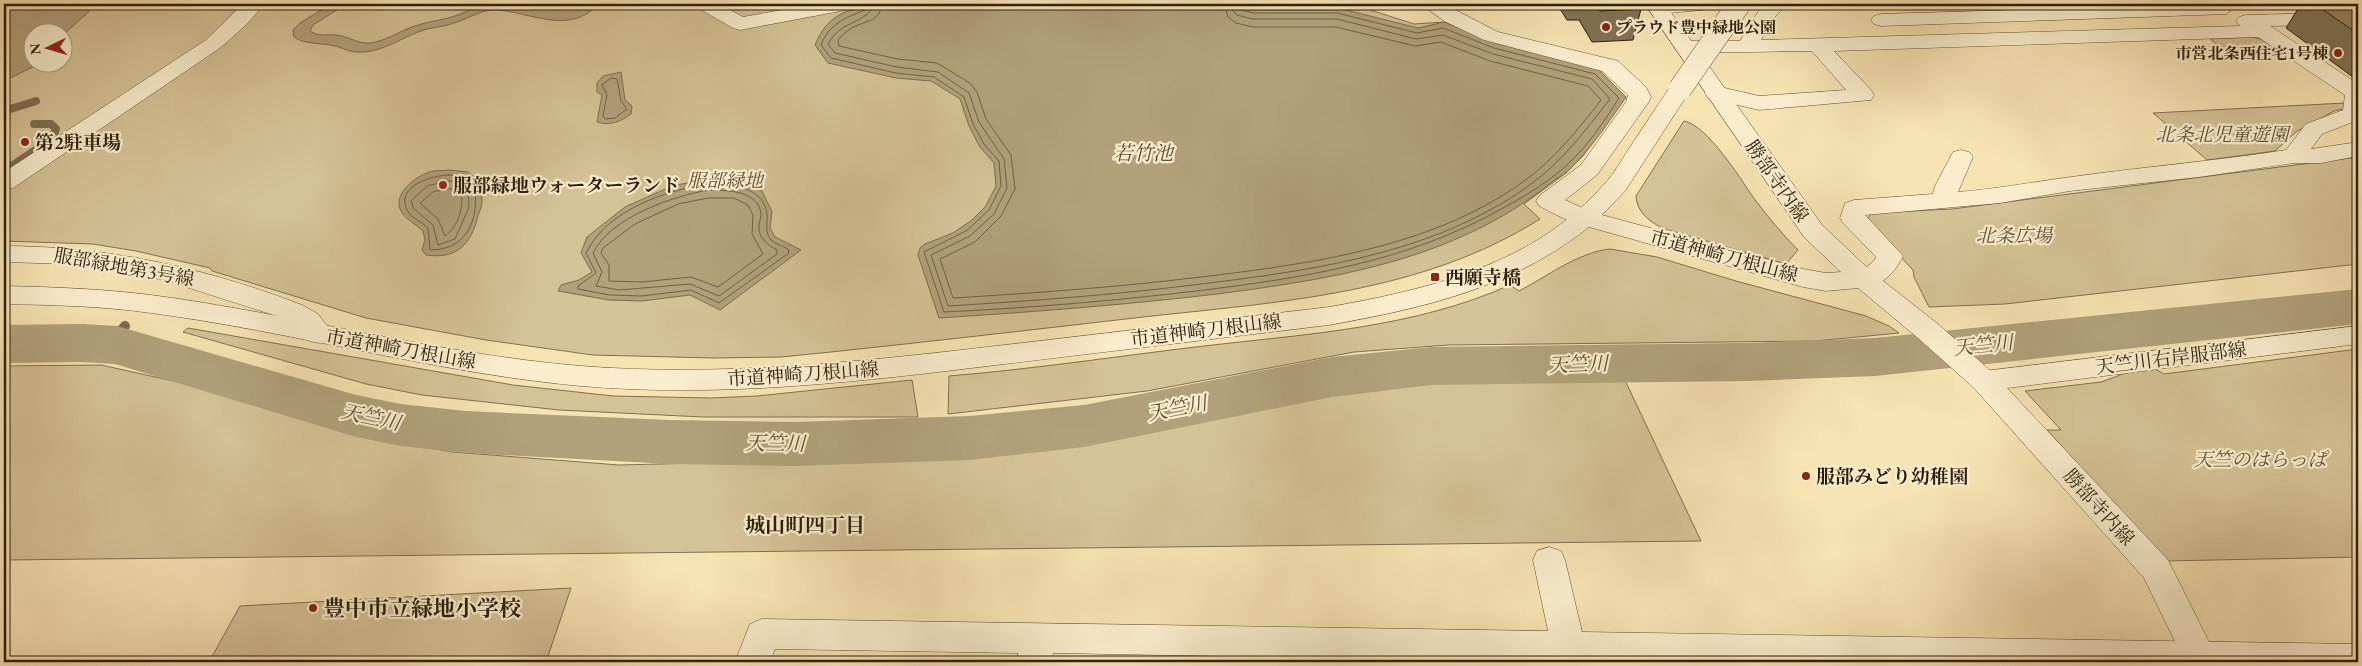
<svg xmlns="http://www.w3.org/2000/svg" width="2362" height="666" font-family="'EB Garamond','Noto Serif JP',serif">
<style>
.green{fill:#d5c296;stroke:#817052;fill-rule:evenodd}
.water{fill:#b2a07a;stroke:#7d6c4e}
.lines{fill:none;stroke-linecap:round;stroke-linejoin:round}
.shore{stroke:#706044;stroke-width:1}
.stream-far1{stroke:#7d6c4e;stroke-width:8}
.stream{stroke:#7d6c4e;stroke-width:10}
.river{fill:#b2a07a;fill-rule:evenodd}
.minor-casing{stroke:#605036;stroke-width:1}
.tertiary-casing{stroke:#605036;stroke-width:1}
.minor{fill:#faedcd;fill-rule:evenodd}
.tertiary{fill:#faedcd;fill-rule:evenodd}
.tertiary-bridge-casing{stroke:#605036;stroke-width:24;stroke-linecap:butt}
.tertiary-bridge{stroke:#faedcd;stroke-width:23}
.wall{fill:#817255;stroke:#2d1f0d}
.building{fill:#968563;stroke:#2d1f0d}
.poi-dot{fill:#8f2418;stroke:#faedcd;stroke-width:2}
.labels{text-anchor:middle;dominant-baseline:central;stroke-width:4.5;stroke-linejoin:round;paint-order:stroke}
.far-poi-label{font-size:16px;font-weight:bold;fill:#2d1f0d;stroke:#faedcd;text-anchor:start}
.park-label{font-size:19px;font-style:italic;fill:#5f5036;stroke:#faedcd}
.poi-label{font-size:19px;font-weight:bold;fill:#2d1f0d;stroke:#faedcd;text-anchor:start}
.street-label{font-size:19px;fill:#2d1f0d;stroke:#faedcd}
.water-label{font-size:20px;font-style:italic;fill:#5c4c33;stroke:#faedcd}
.neighbourhood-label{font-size:20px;font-weight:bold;fill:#2d1f0d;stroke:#faedcd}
.near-poi-label{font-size:22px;font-weight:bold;fill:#2d1f0d;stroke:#faedcd;text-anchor:start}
</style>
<rect width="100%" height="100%" fill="#f7e3b2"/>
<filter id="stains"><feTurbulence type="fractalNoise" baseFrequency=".004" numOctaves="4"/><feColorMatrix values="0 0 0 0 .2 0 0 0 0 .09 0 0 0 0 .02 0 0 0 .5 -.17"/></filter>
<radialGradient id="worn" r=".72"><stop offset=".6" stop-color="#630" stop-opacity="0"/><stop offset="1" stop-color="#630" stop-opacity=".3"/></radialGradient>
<g class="green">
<path d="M4,4H1248L1358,6L1414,24L1444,22L1496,43L1598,69L1626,97L1583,156L1566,173L1524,204L1540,219C1421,294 1279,302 1143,317C1039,329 935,341 831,352L781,357L713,358L593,355L486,340L366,318L212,271L210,268L136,251L93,244L4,241ZM32,32H62V62H32Z"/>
<path d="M2252,37L2268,41L2282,50L2227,52L2210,39Z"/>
<path d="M2345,103L2348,108L2334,111L2296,132L2275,151L2207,160L2153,113Z"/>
<path d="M1684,121C1707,125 1740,178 1753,197C1767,216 1782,234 1798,250L1786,264L1665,229C1651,223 1637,213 1636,196Z"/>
<path d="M2358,157V264L2005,304L1929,307L1914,277L1913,270L1867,221L1871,213L1952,209Z"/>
<path d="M1610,249L1657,257L1736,281L1866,316L1889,326L1899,333L1815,341L1448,345L1354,352L1147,391L948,414L949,376C1034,369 1119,356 1204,346C1307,334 1414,328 1510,285L1519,291C1546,277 1579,252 1610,249Z"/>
<path d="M188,328L513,385L613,396L711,398L757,396L912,380L918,417H703L559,410L422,395L366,384L183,332Z"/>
<path d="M2358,349V557L2166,561L2047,430H2061L2025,391L2101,382L2148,365L2164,374Z"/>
<path d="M101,365L255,399L339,431L452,452L619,465L942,457L1083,443L1251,408L1370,388L1515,378L1623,376L1701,541L4,560V366Z"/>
<path d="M571,588L546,662H209L240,606Z"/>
</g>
<g class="water">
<path d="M4,4H97L63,35L62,32H32V62L41,63L4,81Z"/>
<path d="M331,4H346L313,25L310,31C319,37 326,34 336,35C348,36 358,44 369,43C384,42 398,32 412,27C428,21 447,20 463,13C469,11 474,5 480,4C501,0 557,18 570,4H598C570,36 530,12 497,10C483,9 469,18 457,22C447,26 437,27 427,29C402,36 383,54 355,52C346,51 340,46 330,45C318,43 304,44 294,37L293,30L300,23Z"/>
<path d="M871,4H1218L1254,8H1338L1418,28L1444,22L1496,43L1598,69L1626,97C1608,123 1591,149 1568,171C1562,176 1555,179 1549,184C1455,260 1333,279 1217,294C1124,305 1032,312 939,318L918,255L920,248L925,244L953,233L972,220L985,207L996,186L994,163L980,147L969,126L960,99L931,81L896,78L828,63L815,45C827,16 842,12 871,4Z"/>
<path d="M621,72L625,100L632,106L631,114C620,122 610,126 597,122L602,95L597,92V83L603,76Z"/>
<path d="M449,170L468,172L479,181C480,187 482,195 482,201C482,207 478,214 477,220C469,247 455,259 426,255L422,250L425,240L423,231C416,224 404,219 400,209C394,192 416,177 429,172C435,170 443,171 449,170Z"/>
<path d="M707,179L739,180L762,191L772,212L770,228L775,237L801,250L720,310L690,295L642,301L609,300L558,291L561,285L579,280L592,272L581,253L587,237L625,207L672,186Z"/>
</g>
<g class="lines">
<g class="shore">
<path d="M868,4L865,10C845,18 829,24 821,45L831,58L896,73L934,77L964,97L973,124L984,144L999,161L1001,186L989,210L966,231L924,252L944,312C1028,308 1112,301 1196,291C1303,278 1408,262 1503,208C1527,195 1552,180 1571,161C1590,143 1605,120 1619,98L1595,74L1494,48L1443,28L1417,33L1337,13H1254L1241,10L1238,4"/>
<path d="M874,4C868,24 840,20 828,44L835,53L897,67L938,72L969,93L979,122L1004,159L1007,188L994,214L970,236L931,255L948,306C1030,301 1112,295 1193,285C1308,271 1431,255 1527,187C1561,163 1585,131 1610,99L1592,79L1493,54L1443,35L1416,39L1337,19H1252L1237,15L1233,11L1232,4"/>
<path d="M882,4C879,24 864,20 850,29C845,32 842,36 838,40L839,46L898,59L937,63L970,83L977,92L986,119L1011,155L1015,189L1001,216L975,242L940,259L953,298C1036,293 1119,287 1201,277C1309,264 1429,248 1520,184C1553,161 1577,131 1601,100L1588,86L1490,61L1441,42L1415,46L1336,27H1253L1236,23L1228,17L1224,4"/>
<path d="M612,78L617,79L621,101L627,109L615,118L605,119L603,116L607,95L602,85Z"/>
<path d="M449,175L466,177L474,183C480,217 469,250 430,250L428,228C422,222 411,218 407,210C395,186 433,175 449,175Z"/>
<path d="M449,181L463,183L468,187L469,207L455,239L438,245L433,225L414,209L411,201L427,186Z"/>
<path d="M708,184C730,185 763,185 767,214C768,224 764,231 771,240C775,244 783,246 788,249L789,253L719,303L691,290L642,296L610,295L578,289V286L596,273L586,253C607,210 664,191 708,184Z"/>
<path d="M449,189L461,190C464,206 459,226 445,236L438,219L420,203L433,192Z"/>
<path d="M708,190C725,190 759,190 761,214C761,218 759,222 759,226C758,238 768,245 777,250V254L719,296L690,284L619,290L596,286L602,272L593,253C611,217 671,197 708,190Z"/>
<path d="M709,198H734L748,205L753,215L752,234L763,254L718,287L691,277L642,282L609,281V265L601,253L603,248L635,224L678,204Z"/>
</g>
<g class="stream-far1">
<path d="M4,111L36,101"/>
<path d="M4,171L52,139L56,129L51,124H34"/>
</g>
<path class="stream" d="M110,344L125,326"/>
<path class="river" d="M2358,289V324L1875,376L1747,381L1431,385L1332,397L1084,447L970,460L795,466L670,464L465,453L401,446L356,437L115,364L82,362L4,363V325L82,324L117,326L356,395L401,404L465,411L670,420L795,422L970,416L1084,405L1332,357L1431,347L1747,343L1875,338Z"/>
<g class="minor-casing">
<g id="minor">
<path d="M695,4H719L743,17L815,4H856L853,8L846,10L740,30L733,28L698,8Z"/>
<path d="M1421,4H1444L1498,32L1618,61L1646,87L1651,97L1648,103L1597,175L1565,200L1594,213L1597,218L1594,223C1575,228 1556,214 1539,206L1536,201L1539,196L1581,165L1626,102L1628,95L1602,71L1484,40L1444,21Z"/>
<path d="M1651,4H1712L1709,8L1702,10L1658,14L1651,12L1648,8Z"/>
<path d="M1766,4H1787L1773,19L1761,40L2240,26L2236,21L2239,17L2246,15L2358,12V24L2270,26L2358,84V120L2322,134L2311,149L2358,142V156L2321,163H2294L2199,177L2070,191L2000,203L1865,215L1903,256C1894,275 1878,291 1855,285L1851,279C1857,269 1871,268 1876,257L1843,223L1840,218L1845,203L1854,200L1933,194L1935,186L1953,152L1961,150L1969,152L1973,157L1958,192C1996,189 2033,182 2071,177C2143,167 2215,161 2286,150L2306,124L2343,110L2345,95L2258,37L1834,51L1871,90L1874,95L1871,100L1759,110L1708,98L1705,93L1708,88L1716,86L1759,96L1846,90L1812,51L1686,53L1679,51L1676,47L1679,43L1686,41H1740L1758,12Z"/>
<path d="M2220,4L2227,6L2230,10L2227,14L1881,26L1874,24L1871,20L1874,16L1881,14Z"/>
<path d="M4,246C107,246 206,268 302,305L318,314L333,334L329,341L319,343L309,341L298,327L283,318L164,280L102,268L70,264L4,262Z"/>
<path d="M2358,326V344L1984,391L1974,388L1970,381L1974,374L1984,371Z"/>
<path d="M1549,547L1561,551L1565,560L1582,632L2358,644V662H1555L1053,653L1052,662H1018V653L775,649L770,662H735L750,624L762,619L1548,631L1533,560L1537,551Z"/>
</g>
</g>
<g class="tertiary-casing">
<g id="tertiary">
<path d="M243,4H264L247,24L220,48L13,188L4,190V172L206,40Z"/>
<path d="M1645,4H1665L1822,225L1873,273L1938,324L1994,374L2168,560L2219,662H2185L2144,578L1974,388L1918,338L1858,288L1826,291L1803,287L1589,227C1512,288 1424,308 1329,325C1218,338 1107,352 996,365C859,382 719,398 581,386C436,373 295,332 151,313C102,306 53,305 4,304V286C53,287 102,289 151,295C295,314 436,354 581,366C719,377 859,362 996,346C1107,333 1218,320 1329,307C1431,289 1536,264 1606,182C1615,172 1621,161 1628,150C1643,128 1657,106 1672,84L1680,82L1688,84L1691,89L1625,191L1602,215L1803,269L1826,273L1841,272L1804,237Z"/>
</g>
</g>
<use href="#minor" class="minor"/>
<use href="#tertiary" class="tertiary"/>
<g class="tertiary-bridge-casing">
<path id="tertiary-bridge" d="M1680,89L1739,4"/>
</g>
<use href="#tertiary-bridge" class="tertiary-bridge"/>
</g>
<g class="wall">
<path d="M1557,4H1637L1641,9L1633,40L1592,42L1579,20H1567Z"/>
<path d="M2301,4H2358V80H2357L2286,28Z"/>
</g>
<g class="building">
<path d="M1595,4H1637L1641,9L1600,11Z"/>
<path d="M2315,4H2358V34Z"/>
</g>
<g class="poi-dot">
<circle cx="1606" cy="27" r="5"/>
<circle cx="2338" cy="53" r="5"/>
<circle cx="25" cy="142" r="5"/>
<circle cx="443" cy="185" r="5"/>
<rect x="1430" y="272" width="10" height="10" rx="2.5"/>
<circle cx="1806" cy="476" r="5"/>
<circle cx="313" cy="608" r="5"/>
</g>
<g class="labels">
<g class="far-poi-label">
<text x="1616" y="27">プラウド豊中緑地公園</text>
<text x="2328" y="53" text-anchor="end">市営北条西住宅1号棟</text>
</g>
<g class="park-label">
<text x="2222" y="134">北条北児童遊園</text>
<text x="725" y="180">服部緑地</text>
<text x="2014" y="235">北条広場</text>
<text x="2260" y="459">天竺のはらっぱ</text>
</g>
<g class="poi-label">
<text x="35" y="142">第2駐車場</text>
<text x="453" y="185">服部緑地ウォーターランド</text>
<text x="1445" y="277">西願寺橋</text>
<text x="1816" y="476">服部みどり幼稚園</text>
</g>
<g class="street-label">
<text transform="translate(1777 181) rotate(55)">勝部寺内線</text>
<text transform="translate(1724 256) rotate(15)">市道神崎刀根山線</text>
<text transform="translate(124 267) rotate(10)">服部緑地第3号線</text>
<text transform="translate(1206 330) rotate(-7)">市道神崎刀根山線</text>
<text transform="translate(401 349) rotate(10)">市道神崎刀根山線</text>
<text transform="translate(2171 358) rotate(-7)">天竺川右岸服部線</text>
<text transform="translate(803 374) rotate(-4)">市道神崎刀根山線</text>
<text transform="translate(2099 507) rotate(48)">勝部寺内線</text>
</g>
<g class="water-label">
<text x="1143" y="153">若竹池</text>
<text transform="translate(1983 345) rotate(-6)">天竺川</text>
<text transform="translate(1578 364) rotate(-2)">天竺川</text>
<text transform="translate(1177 408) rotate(-11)">天竺川</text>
<text transform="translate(371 417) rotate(12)">天竺川</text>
<text transform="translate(775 443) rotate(1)">天竺川</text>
</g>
<g class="neighbourhood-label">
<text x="805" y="525">城山町四丁目</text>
</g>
<g class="near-poi-label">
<text x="323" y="608">豊中市立緑地小学校</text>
</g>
</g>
<rect width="2362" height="666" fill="none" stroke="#f7e3b2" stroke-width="20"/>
<rect x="5" y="5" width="2352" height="656" fill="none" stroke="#2d1f0d" stroke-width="2.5"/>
<rect x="10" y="10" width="2342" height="646" fill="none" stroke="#2d1f0d"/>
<g transform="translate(48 48) rotate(265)"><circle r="24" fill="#faedcd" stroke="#a89b80"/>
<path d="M0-4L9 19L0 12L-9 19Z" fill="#8f2418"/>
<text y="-8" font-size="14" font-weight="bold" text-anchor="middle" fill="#2d1f0d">N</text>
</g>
<rect width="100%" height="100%" filter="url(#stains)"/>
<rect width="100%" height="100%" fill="url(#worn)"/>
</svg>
